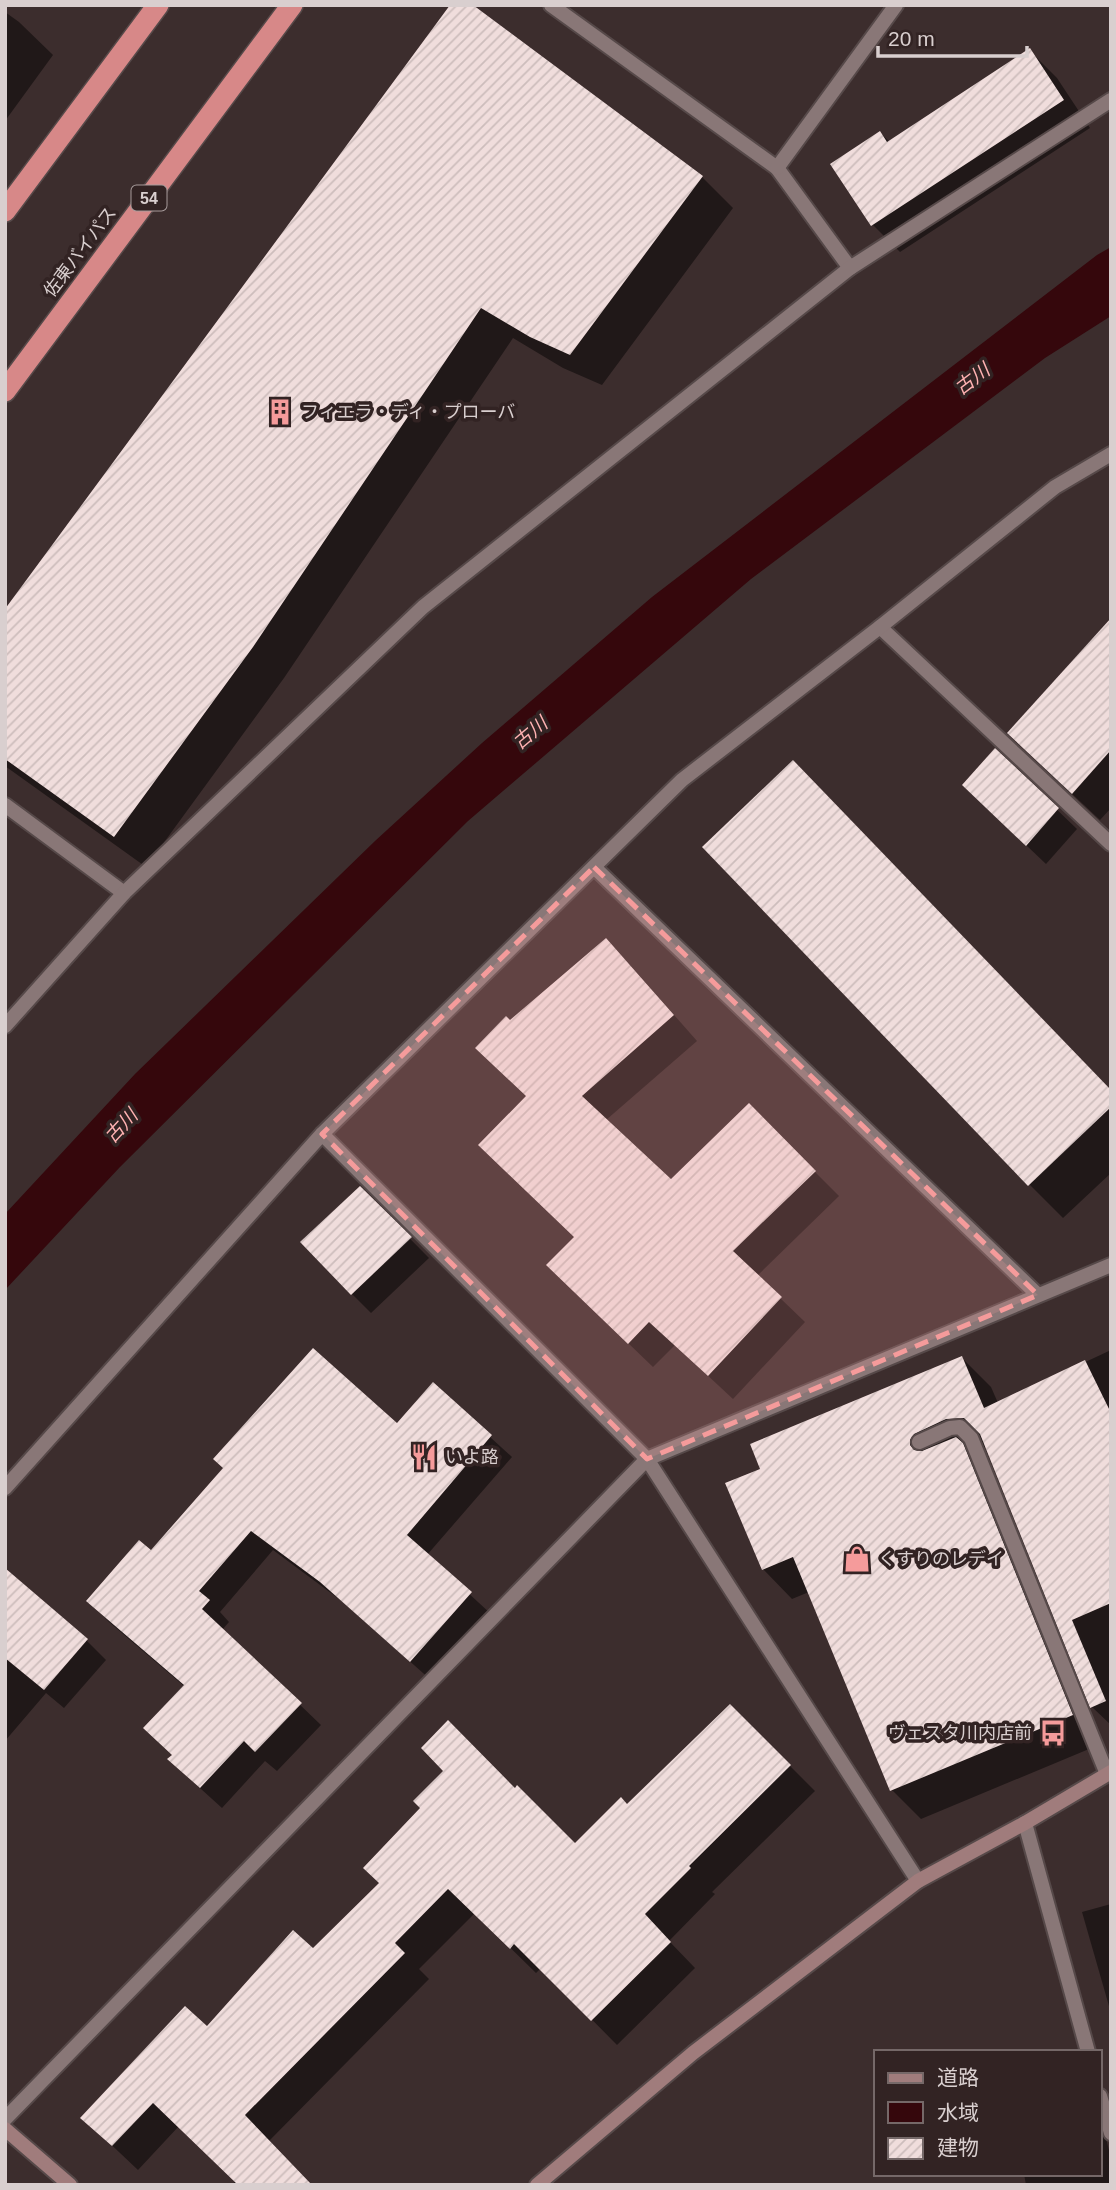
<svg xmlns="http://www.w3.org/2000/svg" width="1116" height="2190" font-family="Helvetica,'Noto Sans JP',sans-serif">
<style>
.water{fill:#35070c}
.shadow{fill:#0007}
.building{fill:url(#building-hatch)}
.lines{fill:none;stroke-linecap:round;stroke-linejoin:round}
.lane-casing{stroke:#564949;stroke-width:18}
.street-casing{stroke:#564949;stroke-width:18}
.secondary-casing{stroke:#564949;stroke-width:18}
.highway-casing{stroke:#564949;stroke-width:24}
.lane{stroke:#897777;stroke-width:14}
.street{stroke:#897777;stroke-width:14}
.secondary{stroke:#a07c7c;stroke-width:14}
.highway{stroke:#d78888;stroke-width:21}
.marked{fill:#f59b9b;fill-opacity:0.2;stroke:#f59b9b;stroke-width:5;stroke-dasharray:14 9;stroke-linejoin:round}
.labels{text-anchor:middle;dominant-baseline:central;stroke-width:7;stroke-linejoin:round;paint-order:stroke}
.shield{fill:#322323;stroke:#a79b9b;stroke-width:2}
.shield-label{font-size:16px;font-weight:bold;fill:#d9cfcf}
.street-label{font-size:18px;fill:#d9cfcf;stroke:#322323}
.poi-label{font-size:18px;fill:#d9cfcf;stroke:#322323;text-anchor:start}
.water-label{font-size:19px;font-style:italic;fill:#ffb2b2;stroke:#322323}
</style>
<defs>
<pattern id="building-hatch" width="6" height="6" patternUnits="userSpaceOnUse" patternTransform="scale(1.75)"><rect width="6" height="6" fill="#f0dddc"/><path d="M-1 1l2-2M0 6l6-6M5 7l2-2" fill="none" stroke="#cdbdbc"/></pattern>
</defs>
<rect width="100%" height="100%" fill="#3c2d2d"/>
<path class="water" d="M1111,247V316L1045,358L751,579L468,821L120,1167L5,1290V1214L135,1074L375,841L482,743L652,597L1097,255Z"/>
<g class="shadow">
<path d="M452,5L702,177L733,208L602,385L563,368L513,338L284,678L146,867L5,766V612Z"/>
<path d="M5,12L19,22L53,55L5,121Z"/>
<path d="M1029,50L1057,78L1090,128L900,252L873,225L833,164L880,133L890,142Z"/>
<path d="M1111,620V808L1100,820L1037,761Z"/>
<path d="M995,750L1077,829L1046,864L983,804Z"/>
<path d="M606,940L630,965L697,1041L606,1120L671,1182L749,1106L839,1196L757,1276L805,1322L733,1399L675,1345L653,1367L573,1290L575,1237L528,1097L510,1023Z"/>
<path d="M1111,1091V1173L1063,1218L1029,1184Z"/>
<path d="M360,1188L429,1258L371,1313L352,1294Z"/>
<path d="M1111,1350V1725L1092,1707L987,1447L969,1452L992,1475L1101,1744L921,1819L892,1790L809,1592L792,1599L763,1569L762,1470L962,1358L991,1387L998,1403Z"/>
<path d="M433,1385L512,1457L427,1555L491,1614L432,1681L343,1602L273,1550L220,1612L229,1622L222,1630L321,1725L277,1771L265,1761L222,1808L190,1779L173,1755L184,1686L109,1622L89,1601L152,1552L397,1426Z"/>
<path d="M5,1571L87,1641L106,1660L64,1708L46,1693L5,1741Z"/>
<path d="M730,1706L815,1791L712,1892L715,1894L669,1941L695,1968L617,2045L541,1968L536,1973L475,1913L419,1969L429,1979L268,2142L310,2185H231L236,2181L179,2126L138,2170L83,2118L313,1951L515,1790L575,1846L627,1806Z"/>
<path d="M1111,1904V2013L1082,1912Z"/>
<path d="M1100,2115L1111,2158V2185H1026L1024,2174H1100Z"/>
</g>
<g class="building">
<path d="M450,5H473L703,176L570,355L530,337L481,308L253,647L114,837L5,759V609Z"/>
<path d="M1030,48L1064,100L871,226L830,164L880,131L887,142Z"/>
<path d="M1111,618V750L1072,794L1007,733Z"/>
<path d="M995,748L1059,808L1026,846L962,785Z"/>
<path d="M793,760L1111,1090V1107L1028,1186L702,847Z"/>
<path d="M606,938L674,1015L582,1096L671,1179L749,1103L816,1171L733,1251L782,1297L708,1376L649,1322L628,1344L546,1265L574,1237L478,1145L526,1096L475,1048L506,1016L510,1020Z"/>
<path d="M360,1186L412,1237L351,1295L300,1242Z"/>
<path d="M313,1348L397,1423L433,1382L492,1435L407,1535L472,1592L410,1662L320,1582L251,1531L199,1591L210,1600L202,1609L302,1703L255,1752L244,1741L200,1788L167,1759L172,1755L143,1728L184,1685L86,1601L139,1540L151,1550L223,1468L213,1459Z"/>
<path d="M962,1356L984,1408L1085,1360L1111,1413V1603L1072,1620L1106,1701L1090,1708L980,1434L964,1418L946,1419L914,1434L910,1440V1445L914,1450L922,1451L956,1437L963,1443L1073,1715L890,1791L793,1557L762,1570L725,1483L760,1469L750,1444Z"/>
<path d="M5,1568L88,1639L44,1690L5,1658Z"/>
<path d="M730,1704L791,1765L689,1866L691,1868L645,1914L671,1942L591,2021L514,1944L510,1949L448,1889L395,1943L405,1953L245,2115L312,2185H238L153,2103L112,2146L80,2118L185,2006L207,2026L293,1930L313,1948L379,1883L363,1868L420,1808L413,1801L443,1771L421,1748L448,1720L515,1788L517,1785L575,1843L621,1797L627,1804Z"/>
</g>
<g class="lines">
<g class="lane-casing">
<path id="lane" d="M919,1442L950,1428L960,1427L971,1438L1107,1774"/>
</g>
<g class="street-casing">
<g id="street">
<path d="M551,5L777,168L850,268"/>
<path d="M777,168L896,5"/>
<path d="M880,627L1111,844"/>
<path d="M5,805L124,893"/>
<path d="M594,867L1038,1295"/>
<path d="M5,1026L124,893L423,607L850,268L1111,100"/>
<path d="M322,1134L647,1459L918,1881"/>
<path d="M5,1488L322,1134L682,780L880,627L1055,487L1111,454"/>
<path d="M1025,1823L1088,2052"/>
<path d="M1100,2096L1111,2133"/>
<path d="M5,2119L647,1459L1111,1265"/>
</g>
</g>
<g class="secondary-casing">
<g id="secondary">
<path d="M5,2129L70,2185"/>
<path d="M537,2185L693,2053L918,1881L1025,1823L1111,1772"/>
</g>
</g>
<g class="highway-casing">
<g id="highway">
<path d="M5,211L158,5"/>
<path d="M5,391L292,5"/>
</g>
</g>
<use href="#lane" class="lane"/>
<use href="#street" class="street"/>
<use href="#secondary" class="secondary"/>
<use href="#highway" class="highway"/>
</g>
<path class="marked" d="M594,867L1038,1295L647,1459L322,1134Z"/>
<defs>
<g id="building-bare" transform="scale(2.1)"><path d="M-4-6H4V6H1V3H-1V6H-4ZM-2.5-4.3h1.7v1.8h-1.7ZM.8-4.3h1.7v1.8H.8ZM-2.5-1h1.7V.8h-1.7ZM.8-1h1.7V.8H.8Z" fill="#f59b9b" stroke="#322323" stroke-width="2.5" paint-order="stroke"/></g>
<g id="restaurant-bare" transform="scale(2.1)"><path d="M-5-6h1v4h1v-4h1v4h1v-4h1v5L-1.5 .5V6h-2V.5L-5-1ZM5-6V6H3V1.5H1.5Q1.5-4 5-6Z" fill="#f59b9b" stroke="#322323" stroke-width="2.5" paint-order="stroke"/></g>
<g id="shop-bare" transform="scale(2.1)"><path d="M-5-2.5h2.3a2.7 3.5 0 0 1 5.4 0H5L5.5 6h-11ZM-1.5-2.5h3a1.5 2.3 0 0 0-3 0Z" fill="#f59b9b" stroke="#322323" stroke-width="2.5" paint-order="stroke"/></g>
<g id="bus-bare" transform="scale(2.1)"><path d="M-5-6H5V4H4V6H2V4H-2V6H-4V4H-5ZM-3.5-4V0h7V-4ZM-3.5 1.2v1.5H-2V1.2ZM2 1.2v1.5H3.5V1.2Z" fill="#f59b9b" stroke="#322323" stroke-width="2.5" paint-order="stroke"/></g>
</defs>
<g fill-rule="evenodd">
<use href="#building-bare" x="280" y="412"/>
<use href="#restaurant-bare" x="424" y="1457"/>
<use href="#shop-bare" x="857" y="1559"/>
<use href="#bus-bare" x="1053" y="1733"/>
</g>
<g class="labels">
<rect class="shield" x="131.5" y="185.5" width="35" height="25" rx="5"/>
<g class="shield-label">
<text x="149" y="198">54</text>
</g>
<g class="street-label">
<text transform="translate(80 252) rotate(-53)">佐東バイパス</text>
</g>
<g class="poi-label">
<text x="301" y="412">フィエラ・ディ・プローバ</text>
<text x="445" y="1457">いよ路</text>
<text x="878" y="1559">くすりのレデイ</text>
<text x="1032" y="1733" text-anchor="end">ヴェスタ川内店前</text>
</g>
<g class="water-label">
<text transform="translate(972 379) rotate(-37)">古川</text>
<text transform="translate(530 733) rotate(-40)">古川</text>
<text transform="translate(121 1126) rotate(-47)">古川</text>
</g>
</g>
<rect width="1116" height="2190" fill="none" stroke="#d9cfcf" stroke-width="14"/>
<rect x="874" y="2050" width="228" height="126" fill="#322323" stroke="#756868" stroke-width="2"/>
<rect x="888" y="2073" width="35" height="10" fill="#a07c7c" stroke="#756868" stroke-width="2"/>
<text x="937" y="2085" font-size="21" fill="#d9cfcf">道路</text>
<rect x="888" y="2102" width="35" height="21" fill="#35070c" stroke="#756868" stroke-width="2"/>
<text x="937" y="2120" font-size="21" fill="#d9cfcf">水域</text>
<rect x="888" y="2138" width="35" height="21" fill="url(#building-hatch)" stroke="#756868" stroke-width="2"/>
<text x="937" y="2155" font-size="21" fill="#d9cfcf">建物</text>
<path d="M878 46v10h149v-10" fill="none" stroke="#d9cfcf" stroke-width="3.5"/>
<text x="888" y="46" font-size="21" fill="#d9cfcf" stroke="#322323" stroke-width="5" paint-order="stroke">20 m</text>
</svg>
